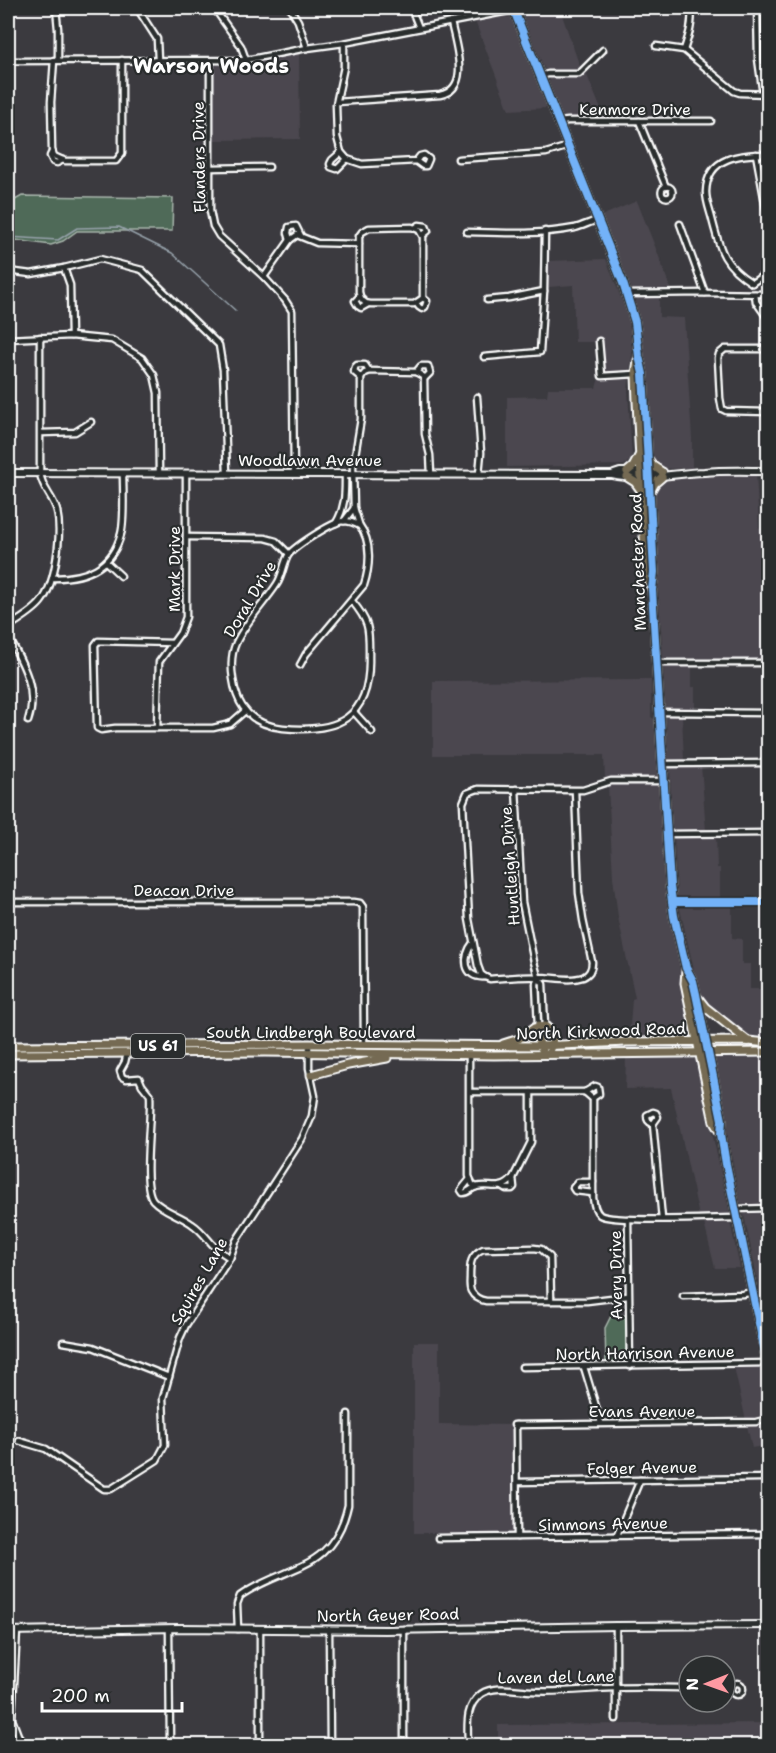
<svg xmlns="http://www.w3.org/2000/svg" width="776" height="1753" font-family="'Shantell Sans',sans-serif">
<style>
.built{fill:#4b474f}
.green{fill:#506b59;stroke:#a8b5ac;stroke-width:1.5}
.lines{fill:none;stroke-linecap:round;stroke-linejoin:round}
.stream{stroke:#96a1aa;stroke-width:1.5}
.street-casing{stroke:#fff;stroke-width:9}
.secondary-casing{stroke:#fff;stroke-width:10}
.primary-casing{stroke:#fff;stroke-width:11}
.street{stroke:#2a2d2e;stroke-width:4.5}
.secondary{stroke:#2a2d2e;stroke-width:6}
.primary{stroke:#746b52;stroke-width:7}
.cycleway-casing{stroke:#2a2d2e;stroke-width:11}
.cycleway{stroke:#73b2f8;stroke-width:8}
.labels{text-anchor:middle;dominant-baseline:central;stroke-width:4.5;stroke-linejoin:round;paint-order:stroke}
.shield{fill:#2a2d2e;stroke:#bfc0c0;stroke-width:1.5}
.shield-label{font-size:15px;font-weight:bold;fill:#fff}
.street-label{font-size:16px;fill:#fff;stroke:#2a2d2e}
.quarter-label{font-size:20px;font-weight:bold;fill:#fff;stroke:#2a2d2e}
</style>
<rect width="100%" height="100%" fill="#3b3a3f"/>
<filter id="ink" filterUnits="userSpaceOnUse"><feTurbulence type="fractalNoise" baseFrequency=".0167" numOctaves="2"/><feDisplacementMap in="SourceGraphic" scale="12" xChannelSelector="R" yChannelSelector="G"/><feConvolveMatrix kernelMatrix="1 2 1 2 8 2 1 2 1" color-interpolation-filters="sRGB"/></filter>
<g filter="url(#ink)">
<g class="built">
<path d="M519,8H591V11L562,15L580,67L577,70H545Z"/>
<path d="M506,16L510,17L512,20L547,108L509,110L475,21Z"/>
<path d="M299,53L300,139L213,140L214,65L250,63Z"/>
<path d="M586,73L605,119L564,117L561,114L549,82L551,77L579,76Z"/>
<path d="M637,201L658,254L671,290H632L601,216Z"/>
<path d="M606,259L629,319L632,354L628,391L632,459L624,465L507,467V397L547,396L548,388H596L599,378L595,342H575L573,285L549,287L547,261Z"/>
<path d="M641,296H659V317L684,318L692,438V468L660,469L653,464L650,454L646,373L641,329L635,303L637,298Z"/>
<path d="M756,473L759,528H768V660L663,658L652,495L653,489L664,479L669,478L718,474Z"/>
<path d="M692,665V687H695V710L666,709L665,706L663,667Z"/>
<path d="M651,680V717L654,719L659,773L657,778H612L605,780L604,755H433V681Z"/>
<path d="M669,715H682L684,761H671L668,759L666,718Z"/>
<path d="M701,765L706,831L674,830L672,828L670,767Z"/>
<path d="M611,783H652L657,784L661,787L666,890L679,963L682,987L691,1030L690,1038L629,1039L632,999L635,998L618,917L613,877L608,786Z"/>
<path d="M674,835H716L717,868H720V900H682L677,896Z"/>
<path d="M685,904L732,905V938L742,939V964H750V989H768V1040L748,1038L709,1007L700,996L680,909V907Z"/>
<path d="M768,1055V1205H744L740,1202L714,1059L717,1056Z"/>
<path d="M626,1057H691L696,1059L730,1215L699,1216L671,1088L625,1089Z"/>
<path d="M746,1210H768V1330L744,1215Z"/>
<path d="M730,1222L740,1268H715L704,1223Z"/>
<path d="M414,1342H439V1424L513,1425L515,1533H414Z"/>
<path d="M734,1367H761L768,1401V1445L752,1448Z"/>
<path d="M768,1723V1745H498V1725Z"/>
</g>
<g class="green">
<path d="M22,196L173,198L172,231H77L63,241L51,245L8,239V204Z"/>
<path d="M627,1315L628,1365H606L605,1328L611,1316Z"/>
</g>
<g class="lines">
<path class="stream" d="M8,237L58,240L77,228L119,227L172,253L236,311"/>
<g class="street-casing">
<g id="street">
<path d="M56,8L58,29V60"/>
<path d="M137,8L157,39L158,60"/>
<path d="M214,8L241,46L246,60"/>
<path d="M290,8L298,21L307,48"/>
<path d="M411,8L419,28"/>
<path d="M757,8L758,59L763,95"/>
<path d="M344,43V67L336,104L337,137L341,152L347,159L362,164L416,161L420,156L424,155L429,159L426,166H423L416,161"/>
<path d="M656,46L684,50L734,91L740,93L768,94"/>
<path d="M684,50C689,35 693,23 691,8"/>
<path d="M54,60L51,102L52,150L54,156L65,161H116L122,153V60"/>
<path d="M8,61L246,60L307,48L344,43L514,10"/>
<path d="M210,61V211L213,226L219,236L264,277L285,300L292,311L294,474"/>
<path d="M540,76L548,74H579L603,50"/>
<path d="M337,102L440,95C472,89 455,44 451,22"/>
<path d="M639,121L666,187"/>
<path d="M559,122L568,121H711"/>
<path d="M52,152L50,156L53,162L57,163L63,160"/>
<path d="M341,152L332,160L330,164L331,167L337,169L347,159"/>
<path d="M756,154L768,219"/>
<path d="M458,159L546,153L569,146"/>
<path d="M210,168L269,167"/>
<circle cx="667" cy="192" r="5.5"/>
<path d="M680,224L705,293"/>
<path d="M412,227L419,230L423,237V298L414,304H371C364,304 360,299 359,292V236L362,232L369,228Z"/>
<path d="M415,228L419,225L426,226L428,231L423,235"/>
<path d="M467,232C502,233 540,235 575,228C583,226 590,222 598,220"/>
<path d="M290,240L288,233L289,227L296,226L301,236"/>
<path d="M64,268L70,285L71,336"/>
<path d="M8,271L31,274L64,268L100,259L142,270L219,345L223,370L227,473"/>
<path d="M264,277L290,240L297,235L317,243L359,244"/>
<path d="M752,283C723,265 720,250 712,219C710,211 706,201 706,192C707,156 741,154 768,154"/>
<path d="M752,283L768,272"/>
<path d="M627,294L705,293L768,294"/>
<path d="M755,294L756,302L768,319"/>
<path d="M360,296L355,301L358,306L361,308L368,304"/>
<path d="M487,300L509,298L544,291"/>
<path d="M416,303L419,307L422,309L425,307L427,301L423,298"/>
<path d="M8,339L71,336L112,340L142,358L154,375L158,393L159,474"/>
<path d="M599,341L602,376L636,374"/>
<path d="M768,349H725L719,354L718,358L720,398L722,409L726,411L768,412"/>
<path d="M484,357L540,352L544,291L545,231"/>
<path d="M416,372L424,377L425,434L430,455L431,474"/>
<path d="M416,372L421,366H428L430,373L424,379"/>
<path d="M361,378L354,372L355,367L357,365H365L369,371"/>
<path d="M477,397L481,453L479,474"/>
<path d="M41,433L75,432L91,422"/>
<path d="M344,521L354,508"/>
<path d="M336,523C346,506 345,492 345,474"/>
<path d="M359,524L354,508L353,467L361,419V378L365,373L370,371L416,372"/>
<path d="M186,537L265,538L276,541L289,554"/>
<path d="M106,562L121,576"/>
<path d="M54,578C86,578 112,568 121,534C125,520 123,489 123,474"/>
<path d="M8,627C19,620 33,612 41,602C56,583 62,534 57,511C53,496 42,489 40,473V337"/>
<path d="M8,636C22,662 39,690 28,721"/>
<path d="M172,643L98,641L95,645L97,728L101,730L115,728H213L230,724L245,711"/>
<path d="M656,663H768"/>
<path d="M300,665L306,654L364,585C370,567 372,542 360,526C355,523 349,521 343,521C332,522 296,546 289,554C283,563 283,575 277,584C264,604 246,621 236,643C231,654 231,667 233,679C237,708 252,725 283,728C337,733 370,719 369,659C369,630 371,624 352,601"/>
<path d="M354,712L372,732"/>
<path d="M659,712L768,713"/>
<path d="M157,728L159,662L180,633L186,617V474"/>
<path d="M664,764L768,763"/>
<path d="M516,789L522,902L534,962L538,977L543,984L545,1026"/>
<path d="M575,790L579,893L583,920L592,962C592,969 590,974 583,977C569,982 553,977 539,977C523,976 507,978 490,979L485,977L481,974L478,966L469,919L463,803L467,793L478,789L575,790H583L611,781H665"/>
<path d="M668,834L768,833"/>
<path d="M8,902H354L360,903L363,907L364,1045"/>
<path d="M672,902H768"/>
<path d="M473,943C462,956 463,979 485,977"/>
<path d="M538,1026L536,984L538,977"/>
<path d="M127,1053L125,1062L120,1071L122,1077L126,1079L139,1078L142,1085L150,1095C152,1117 141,1185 153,1200C163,1211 180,1215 192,1224C203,1231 209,1242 218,1250C222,1253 226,1255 230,1258"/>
<path d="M469,1055V1176L472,1184L476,1187"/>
<path d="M470,1092H585"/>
<path d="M585,1092L593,1099V1198C594,1205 595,1211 600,1215C612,1223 716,1218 737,1218"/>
<path d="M585,1092L595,1086L598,1087L599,1094L593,1098"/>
<path d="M653,1124L658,1117L656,1113L653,1112L647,1115C647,1120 648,1122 653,1124L662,1219"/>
<path d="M470,1179L461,1190L463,1193C469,1193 470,1189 476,1187C490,1183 501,1193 513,1178L531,1142V1092"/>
<path d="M501,1186L506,1189H512L514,1187L513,1178"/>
<path d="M593,1193L575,1191L573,1188L578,1182H593"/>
<path d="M736,1209L768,1208"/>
<path d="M628,1219L630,1366"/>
<path d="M534,1248L541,1249L550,1257L551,1301H486C480,1300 474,1297 471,1291C469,1287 470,1282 470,1277C470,1264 470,1255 483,1249Z"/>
<path d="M683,1296L743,1294L753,1292"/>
<path d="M551,1301H587L628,1296"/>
<path d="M63,1342L93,1347L169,1377"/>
<path d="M522,1367L768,1363"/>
<path d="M584,1367L601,1423"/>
<path d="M514,1425L756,1422L768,1419"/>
<path d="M516,1425L517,1537"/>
<path d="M19,1441L46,1449L104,1489H111L157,1460L165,1445L163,1398L180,1338L186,1325L230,1258L236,1241L302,1139L312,1116L315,1096L309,1068V1044"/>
<path d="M517,1482L760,1478L768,1477"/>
<path d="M617,1535L640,1480"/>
<path d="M438,1538L768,1534"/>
<path d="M616,1626V1719"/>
<path d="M169,1628L170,1746"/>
<path d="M238,1629L237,1604L240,1596C286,1564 333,1573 348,1505V1414"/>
<path d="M404,1629V1746"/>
<path d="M329,1630L330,1746"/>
<path d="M17,1631L12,1719L18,1735L23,1742L24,1746"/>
<circle cx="737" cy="1689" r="6"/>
<path d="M260,1746V1629"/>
<path d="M468,1746C468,1727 464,1707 481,1694C494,1685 515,1690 531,1691C559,1693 587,1689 614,1688C639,1687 664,1688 689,1688"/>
</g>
</g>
<g class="secondary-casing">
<g id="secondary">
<path d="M8,473L612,475C642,482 673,473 704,472C725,470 747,471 768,471"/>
<path d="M614,474L620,472H663"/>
<path d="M8,1631L179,1628L385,1630L616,1626L768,1625"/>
</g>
</g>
<g class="primary-casing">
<g id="primary">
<path d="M513,8L623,283L635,322L639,356L643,374L654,572L652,590L670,886L674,916L686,968L693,981L696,994L722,1120L721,1134L726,1164L768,1367"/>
<path d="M638,360L636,374L637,402L646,573L651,588"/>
<path d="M649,460L653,466L662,472"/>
<path d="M627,472L633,467L639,456"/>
<path d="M627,477L635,482L640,489"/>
<path d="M651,490L655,483L662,477"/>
<path d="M686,970L685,983L714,1122L721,1134"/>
<path d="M698,998L705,1007L748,1041"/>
<path d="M538,1026V1039L542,1050"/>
<path d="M503,1044L519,1039L534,1028L545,1026C553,1032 555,1040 550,1049"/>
<path d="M8,1046L309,1044L540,1046L627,1042L748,1041L768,1043"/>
<path d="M8,1054L265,1052L494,1055L768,1052"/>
<path d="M311,1075L348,1065L387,1058"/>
</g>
</g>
<use href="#street" class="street"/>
<use href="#secondary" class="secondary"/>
<use href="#primary" class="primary"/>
<g class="cycleway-casing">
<g id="cycleway">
<path d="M513,8L623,283L635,322L639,356L643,374L654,572L652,590L670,886L674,916L686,968L693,981L696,994L722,1120L721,1134L726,1164L768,1367"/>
<path d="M672,902H768"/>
</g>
</g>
<use href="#cycleway" class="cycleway"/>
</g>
</g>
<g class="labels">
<rect class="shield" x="131" y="1034" width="54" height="24" rx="4.5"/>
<g class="shield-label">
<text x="158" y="1046">US 61</text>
</g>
<g class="street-label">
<text x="635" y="109">Kenmore Drive</text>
<text transform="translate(199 157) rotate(-91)">Flanders Drive</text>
<text x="310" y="460">Woodlawn Avenue</text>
<text transform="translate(638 562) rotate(-92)">Manchester Road</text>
<text transform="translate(174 569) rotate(-90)">Mark Drive</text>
<text transform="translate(250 599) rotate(-59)">Doral Drive</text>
<text transform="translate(510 866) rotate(-94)">Huntleigh Drive</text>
<text x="184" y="890">Deacon Drive</text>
<text transform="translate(601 1031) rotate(-2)">North Kirkwood Road</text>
<text x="311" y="1032">South Lindbergh Boulevard</text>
<text transform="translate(616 1275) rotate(-91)">Avery Drive</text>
<text transform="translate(199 1281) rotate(-60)">Squires Lane</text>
<text transform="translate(645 1353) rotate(-1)">North Harrison Avenue</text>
<text x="642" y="1411">Evans Avenue</text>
<text transform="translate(642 1468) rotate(-1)">Folger Avenue</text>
<text transform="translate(603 1524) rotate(-1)">Simmons Avenue</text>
<text transform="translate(388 1615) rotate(-1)">North Geyer Road</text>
<text transform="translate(556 1677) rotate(-1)">Laven del Lane</text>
</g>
<g class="quarter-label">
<text x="211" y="66">Warson Woods</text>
</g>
</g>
<rect width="776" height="1753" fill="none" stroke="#2a2d2e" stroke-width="30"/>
<rect x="15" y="15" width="746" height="1723" fill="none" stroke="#fff" stroke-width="2" filter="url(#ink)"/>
<g transform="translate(707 1684) rotate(269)"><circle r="28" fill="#2a2d2e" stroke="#7f8182" stroke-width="1.5"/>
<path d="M0-4.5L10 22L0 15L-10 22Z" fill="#ff9aa2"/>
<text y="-9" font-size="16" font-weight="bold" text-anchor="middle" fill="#ffffff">N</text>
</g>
<path d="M42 1702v9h140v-9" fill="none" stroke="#ffffff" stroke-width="3"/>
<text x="51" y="1702" font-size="18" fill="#ffffff" stroke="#2a2d2e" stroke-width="4.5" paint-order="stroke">200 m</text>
</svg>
